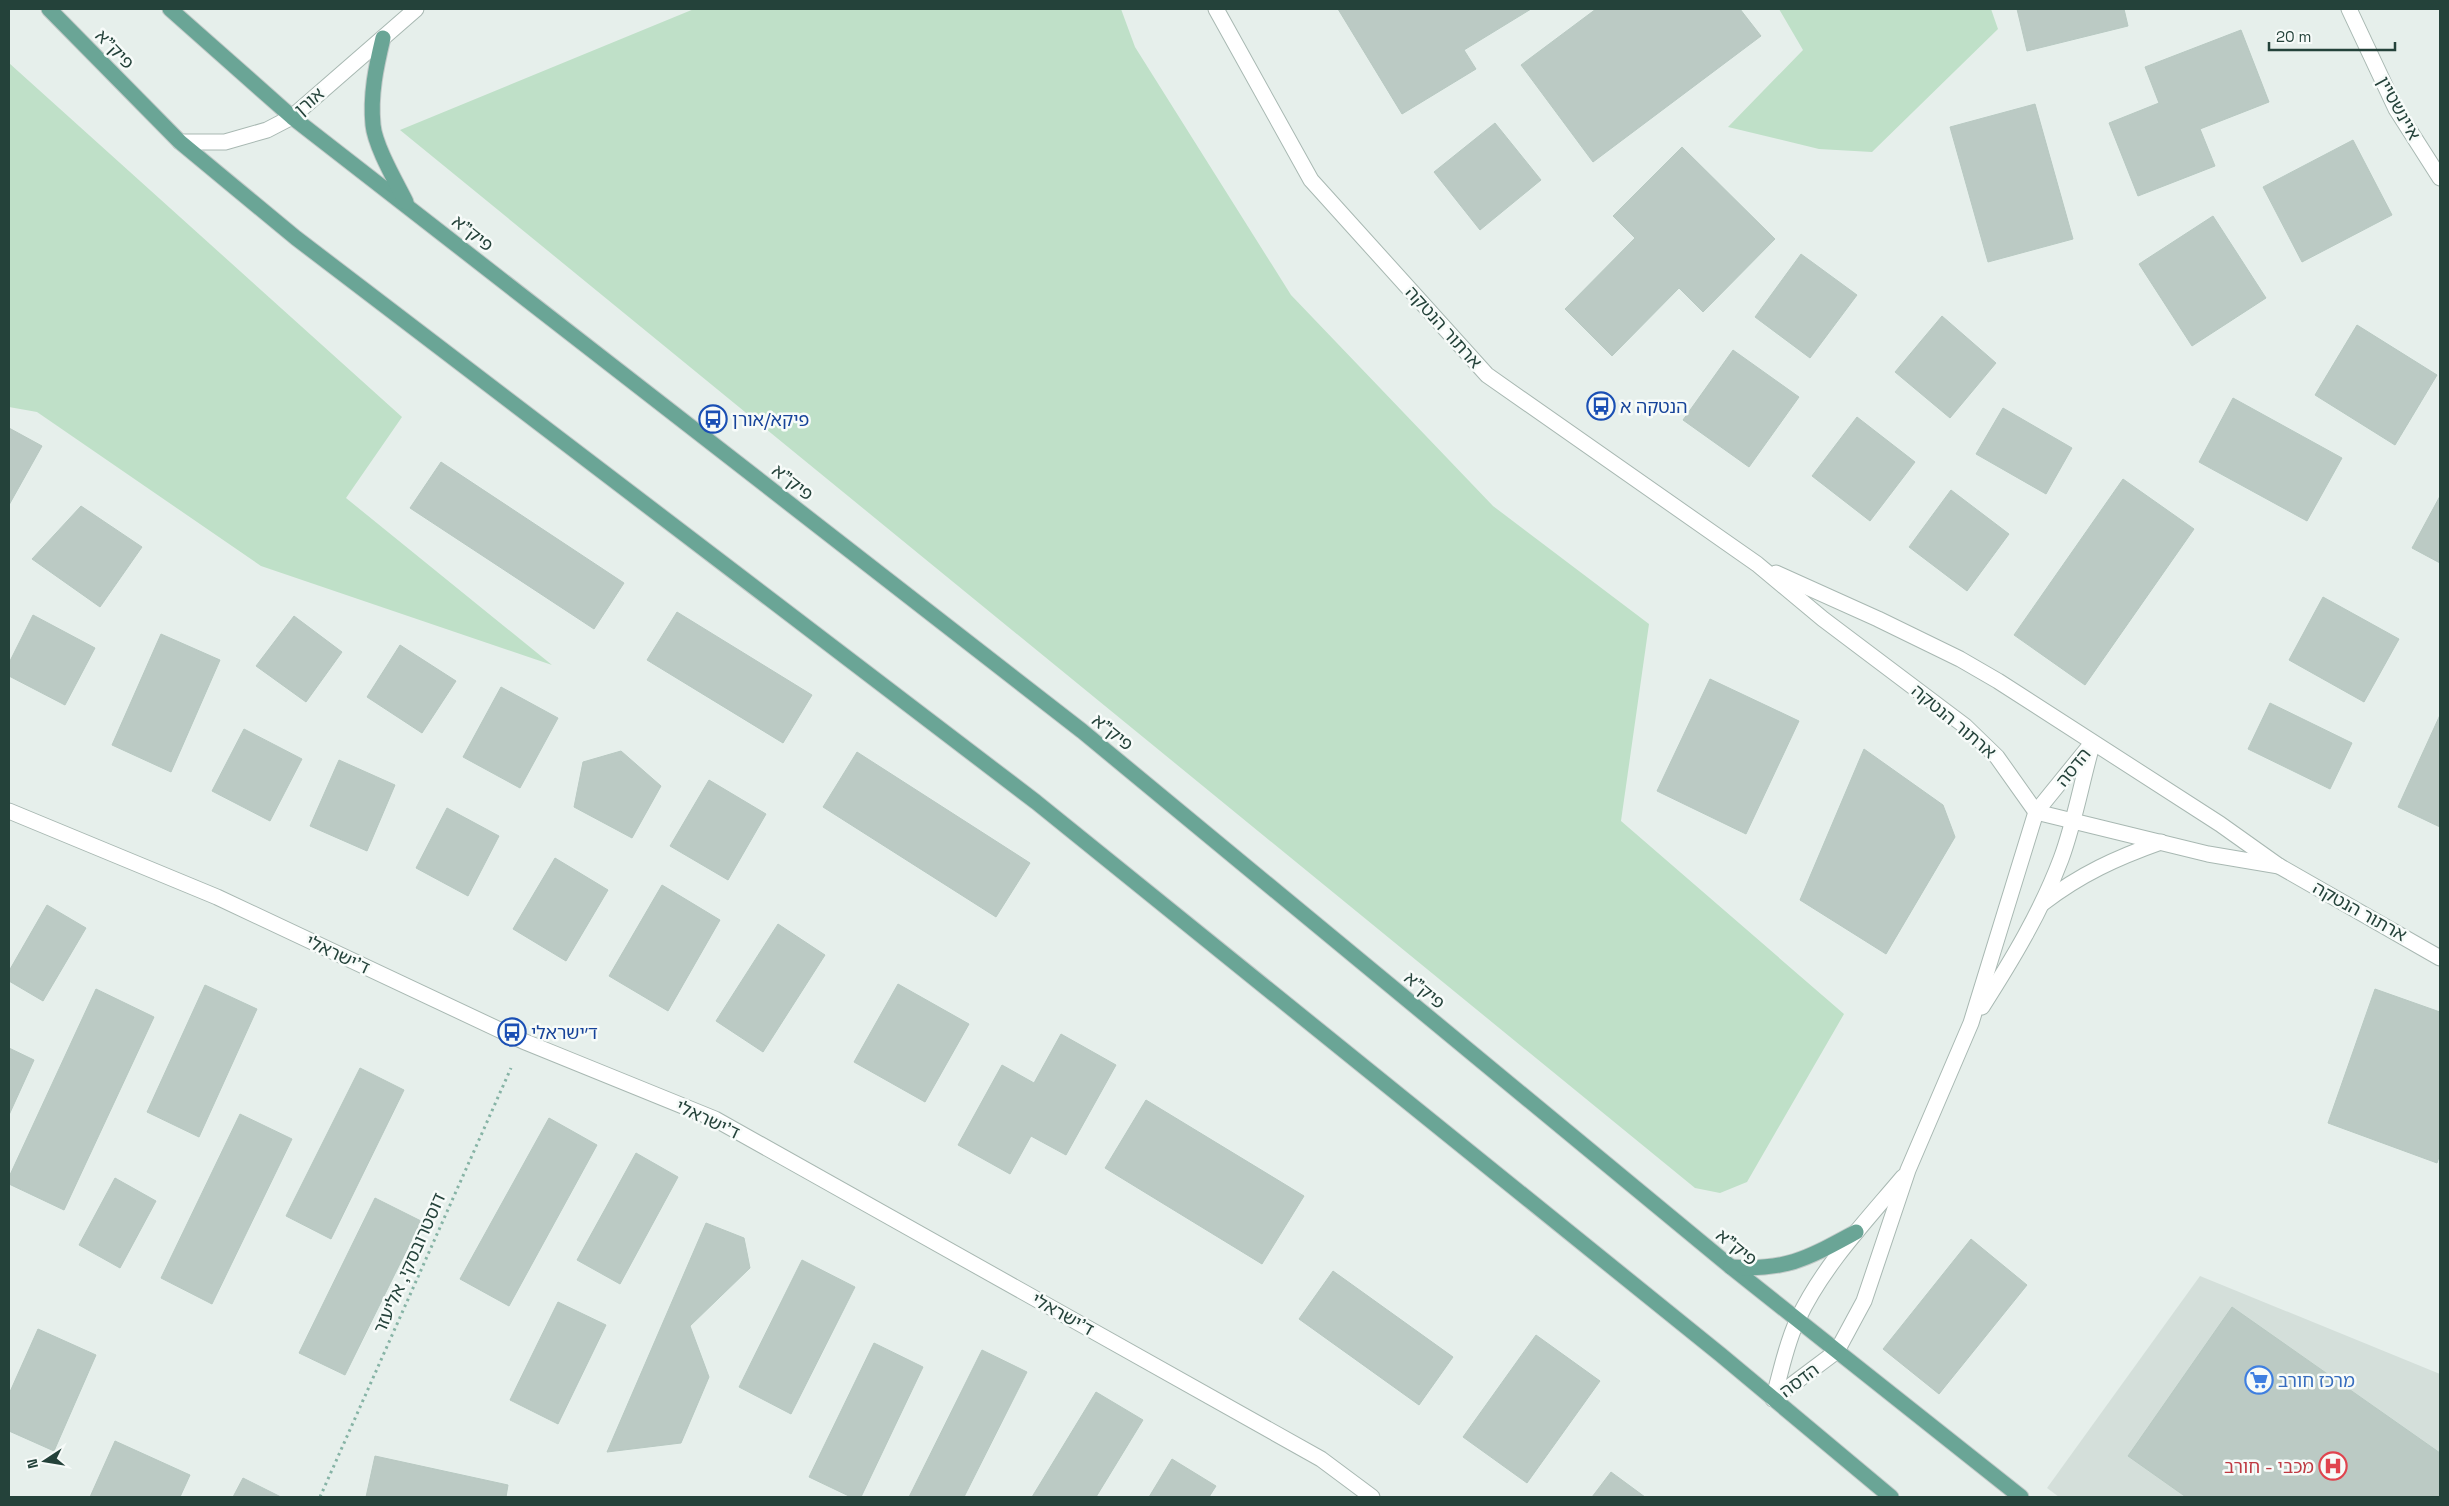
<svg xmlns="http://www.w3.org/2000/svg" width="2449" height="1506" font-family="'Space Grotesk','Noto Sans Hebrew',sans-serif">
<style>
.built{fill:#d4dfda}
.green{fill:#bfe0c8}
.building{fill:#bbcac4;stroke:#b8c9c2}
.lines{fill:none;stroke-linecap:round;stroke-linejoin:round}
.minor-casing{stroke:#a8b8b2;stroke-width:17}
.major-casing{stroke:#c2cac8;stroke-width:17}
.path{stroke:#86b3a5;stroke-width:3;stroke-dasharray:2.5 4;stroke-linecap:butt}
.minor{stroke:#fff;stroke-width:15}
.major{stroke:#6aa596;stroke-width:15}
.labels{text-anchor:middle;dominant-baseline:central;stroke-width:5;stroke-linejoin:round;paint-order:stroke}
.street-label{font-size:18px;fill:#24423a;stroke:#f7fbf9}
.transit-label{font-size:18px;fill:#164399;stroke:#f7fbf9;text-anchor:start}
.shop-label{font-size:18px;fill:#366cbe;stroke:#f7fbf9;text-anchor:start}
.health-label{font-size:18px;fill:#be3a42;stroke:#f7fbf9;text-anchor:end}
</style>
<rect width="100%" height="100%" fill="#e6efeb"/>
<path class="built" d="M2200,1276L2440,1374V1497H2059L2047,1488Z"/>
<g class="green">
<path d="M694,9H1121L1135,47L1291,295L1493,506L1649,624L1621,821L1844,1014L1747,1182L1720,1193L1695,1188L400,130Z"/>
<path d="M1779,9H1991L1998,29L1872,152L1819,149L1728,127L1803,50Z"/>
<path d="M9,63L402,417L346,498L552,665L261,566L37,412L9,407Z"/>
</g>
<g class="building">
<path d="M1338,9H1531L1464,50L1476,69L1402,114Z"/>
<path d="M1596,9H1740L1761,36L1593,162L1521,65Z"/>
<path d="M2017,9H2124L2128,26L2027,51Z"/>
<path d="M2241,30L2269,102L2200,129L2215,166L2138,196L2109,123L2159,103L2145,67Z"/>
<path d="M2035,104L2073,239L1988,262L1950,127Z"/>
<path d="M1495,123L1541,180L1480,230L1434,172Z"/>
<path d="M2353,140L2392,215L2302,262L2263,187Z"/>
<path d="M1682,147L1775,239L1703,312L1679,288L1612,356L1565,309L1635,238L1613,216Z"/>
<path d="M2213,216L2266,298L2192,346L2139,264Z"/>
<path d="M1801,254L1857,295L1810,358L1755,317Z"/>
<path d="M1942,316L1996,363L1950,418L1895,372Z"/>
<path d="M2357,325L2437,375L2395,445L2315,395Z"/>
<path d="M1733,350L1799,397L1749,467L1683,420Z"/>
<path d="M2233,398L2342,458L2307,521L2199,462Z"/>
<path d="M2003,408L2072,448L2046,494L1976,454Z"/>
<path d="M1857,417L1915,462L1870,521L1812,476Z"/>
<path d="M9,428L42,446L9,505Z"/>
<path d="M441,462L624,583L594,629L410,508Z"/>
<path d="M2123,479L2194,529L2085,685L2014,635Z"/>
<path d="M1951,490L2009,534L1967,591L1909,547Z"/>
<path d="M2440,496V563L2412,548Z"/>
<path d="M81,506L142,547L100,607L32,559Z"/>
<path d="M2323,597L2399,639L2364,702L2289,660Z"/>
<path d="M677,612L812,695L783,743L647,660Z"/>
<path d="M33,615L95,648L65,705L9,676V663Z"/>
<path d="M294,616L342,652L306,702L256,666Z"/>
<path d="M161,634L220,660L171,772L112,745Z"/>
<path d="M400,645L456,681L422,733L367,697Z"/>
<path d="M1710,679L1799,721L1746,834L1657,791Z"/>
<path d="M501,687L558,718L520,788L463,757Z"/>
<path d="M2270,703L2352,743L2330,789L2248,749Z"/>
<path d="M2440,715V827L2398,807Z"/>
<path d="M244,729L302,759L270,821L212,791Z"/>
<path d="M1864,749L1943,805L1955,837L1886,954L1800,900Z"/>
<path d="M621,751L661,786L632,838L574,807L583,762Z"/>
<path d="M857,752L1030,863L996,917L823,807Z"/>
<path d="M339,760L395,785L367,851L310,826Z"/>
<path d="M709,780L766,814L728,880L670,846Z"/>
<path d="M447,808L499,836L468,896L416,868Z"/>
<path d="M555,858L608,890L566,961L513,929Z"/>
<path d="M662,885L720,920L668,1011L609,976Z"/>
<path d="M47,905L86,928L43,1001L9,981V971Z"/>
<path d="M778,924L825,955L763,1052L716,1021Z"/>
<path d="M898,984L969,1024L925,1102L854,1062Z"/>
<path d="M205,985L257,1009L199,1137L147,1112Z"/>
<path d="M96,989L154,1017L64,1210L9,1184V1177Z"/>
<path d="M2375,989L2440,1012V1154L2437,1163L2328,1123Z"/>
<path d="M1061,1034L1116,1065L1066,1155L1031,1136L1010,1174L958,1145L1002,1065L1034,1083Z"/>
<path d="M9,1048L34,1060L9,1115Z"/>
<path d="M360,1068L404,1090L331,1239L286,1216Z"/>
<path d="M1146,1100L1304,1196L1262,1264L1105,1168Z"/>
<path d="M240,1114L292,1139L212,1304L161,1278Z"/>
<path d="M549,1118L597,1145L509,1306L460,1279Z"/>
<path d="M636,1153L678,1177L620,1284L577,1260Z"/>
<path d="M115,1178L156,1201L120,1268L79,1245Z"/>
<path d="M375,1198L421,1221L345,1375L299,1353Z"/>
<path d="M706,1223L744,1238L750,1268L690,1326L709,1377L681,1443L607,1452Z"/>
<path d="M1971,1239L2027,1285L1939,1394L1883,1349Z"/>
<path d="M802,1260L855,1287L791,1414L739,1387Z"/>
<path d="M1333,1271L1453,1357L1419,1405L1299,1319Z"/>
<path d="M558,1302L606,1325L558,1424L510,1400Z"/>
<path d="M2232,1307L2440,1453V1497H2186L2128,1456Z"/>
<path d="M38,1329L96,1355L54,1451L9,1431V1394Z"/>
<path d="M1536,1335L1600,1381L1527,1483L1463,1437Z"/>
<path d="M874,1343L923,1367L861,1497H851L809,1477Z"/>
<path d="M982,1350L1027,1372L964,1497H909Z"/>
<path d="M1096,1392L1143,1420L1096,1497H1032Z"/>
<path d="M115,1441L190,1475L180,1497H90Z"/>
<path d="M375,1456L508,1485L506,1497H366Z"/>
<path d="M1172,1459L1216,1486L1209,1497H1149Z"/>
<path d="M1611,1472L1645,1497H1592Z"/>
<path d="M243,1478L281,1497H233Z"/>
</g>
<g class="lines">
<g class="minor-casing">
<g id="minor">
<path d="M1216,9L1311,180L1487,375L1757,564L1823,619L1965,726L1997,757L2036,812L2208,854L2279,866"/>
<path d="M2349,9L2396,109L2440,178"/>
<path d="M180,142H225L267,130L292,117L416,9"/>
<path d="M1776,573L1878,619L1960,659L1998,681L2220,824L2279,866L2440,958"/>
<path d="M9,811L217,897L523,1041L715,1119L1321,1459L1372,1497"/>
<path d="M2043,903C2081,874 2116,858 2161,842"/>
<path d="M1982,1007C2012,960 2041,912 2061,859C2074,824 2081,785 2091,749"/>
<path d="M1773,1399L1837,1351L1864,1301L1908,1170L1971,1023L2036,812L2092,743"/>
<path d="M1773,1399C1781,1373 1786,1343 1798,1319C1823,1266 1866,1221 1903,1177"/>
</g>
</g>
<g class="major-casing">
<g id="major">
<path d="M49,9L180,142L296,238L1036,802L1721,1355L1891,1497"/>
<path d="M170,9L292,117L1082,731L1731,1267L2021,1497"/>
<path d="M383,38C376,67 370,95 373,125C375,146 396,182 406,202"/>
<path d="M1731,1267C1787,1271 1808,1258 1856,1232"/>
</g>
</g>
<path class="path" d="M320,1497L511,1068"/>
<use href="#minor" class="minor"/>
<use href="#major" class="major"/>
</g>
<defs>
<g id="bus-ring" transform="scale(1.4375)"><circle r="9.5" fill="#f7fbf9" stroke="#1a4fb4" stroke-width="1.5"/><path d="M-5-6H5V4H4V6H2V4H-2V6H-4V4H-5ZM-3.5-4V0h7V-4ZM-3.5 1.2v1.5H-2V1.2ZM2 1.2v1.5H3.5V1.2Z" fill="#1a4fb4"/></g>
<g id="supermarket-ring" transform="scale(1.4375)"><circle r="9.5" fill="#f7fbf9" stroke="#3f7fe0" stroke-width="1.5"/><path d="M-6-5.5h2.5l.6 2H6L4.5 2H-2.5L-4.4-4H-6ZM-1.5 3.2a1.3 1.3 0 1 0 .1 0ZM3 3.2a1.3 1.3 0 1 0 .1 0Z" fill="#3f7fe0"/></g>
<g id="hospital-ring" transform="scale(1.4375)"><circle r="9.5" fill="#f7fbf9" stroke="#e0444e" stroke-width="1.5"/><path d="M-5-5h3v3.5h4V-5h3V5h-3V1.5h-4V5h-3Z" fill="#e0444e"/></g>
</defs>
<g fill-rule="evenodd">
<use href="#bus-ring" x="1601" y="406"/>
<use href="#bus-ring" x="713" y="419"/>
<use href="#bus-ring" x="512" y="1032"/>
<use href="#supermarket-ring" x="2259" y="1380"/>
<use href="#hospital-ring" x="2333" y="1466"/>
</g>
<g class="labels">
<g class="street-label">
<text transform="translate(115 49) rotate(46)">פיק"א</text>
<text transform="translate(309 101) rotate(-41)">אורן</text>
<text transform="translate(2399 108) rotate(61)">איינשטיין</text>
<text transform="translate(473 233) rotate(38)">פיק"א</text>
<text transform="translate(1444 327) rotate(48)">ארתור הנטקה</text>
<text transform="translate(793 482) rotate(38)">פיק"א</text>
<text transform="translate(1954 721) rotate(40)">ארתור הנטקה</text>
<text transform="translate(1113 732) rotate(39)">פיק"א</text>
<text transform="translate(2073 767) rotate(-51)">הדסה</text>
<text transform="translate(2360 911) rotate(29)">ארתור הנטקה</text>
<text transform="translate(338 954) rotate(25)">ד'ישראלי</text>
<text transform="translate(1425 990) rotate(40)">פיק"א</text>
<text transform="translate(708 1119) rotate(25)">ד'ישראלי</text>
<text transform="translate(1737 1247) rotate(39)">פיק"א</text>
<text transform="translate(409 1263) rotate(-66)">דוסטרובסקי, אליעזר</text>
<text transform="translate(1063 1314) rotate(29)">ד'ישראלי</text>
<text transform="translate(1799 1380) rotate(-37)">הדסה</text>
</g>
<g class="transit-label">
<text x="1620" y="406">הנטקה א</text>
<text x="732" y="419">פיקא/אורן</text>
<text x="531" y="1032">ד׳ישראלי</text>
</g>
<g class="shop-label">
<text x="2278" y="1380">מרכז חורב</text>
</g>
<g class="health-label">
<text x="2314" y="1466">מכבי - חורב</text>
</g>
</g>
<rect width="2449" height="1506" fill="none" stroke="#24423a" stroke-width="20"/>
<g transform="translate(45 1461) rotate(258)" stroke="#f7fbf9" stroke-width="4" paint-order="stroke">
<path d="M0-4L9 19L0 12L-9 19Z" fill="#24423a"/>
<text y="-8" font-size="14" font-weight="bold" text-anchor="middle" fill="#24423a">N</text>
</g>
<path d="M2269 42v8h126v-8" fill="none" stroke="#24423a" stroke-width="2.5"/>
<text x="2276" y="42" font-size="15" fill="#24423a" stroke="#f7fbf9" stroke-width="4" paint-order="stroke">20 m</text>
</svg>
